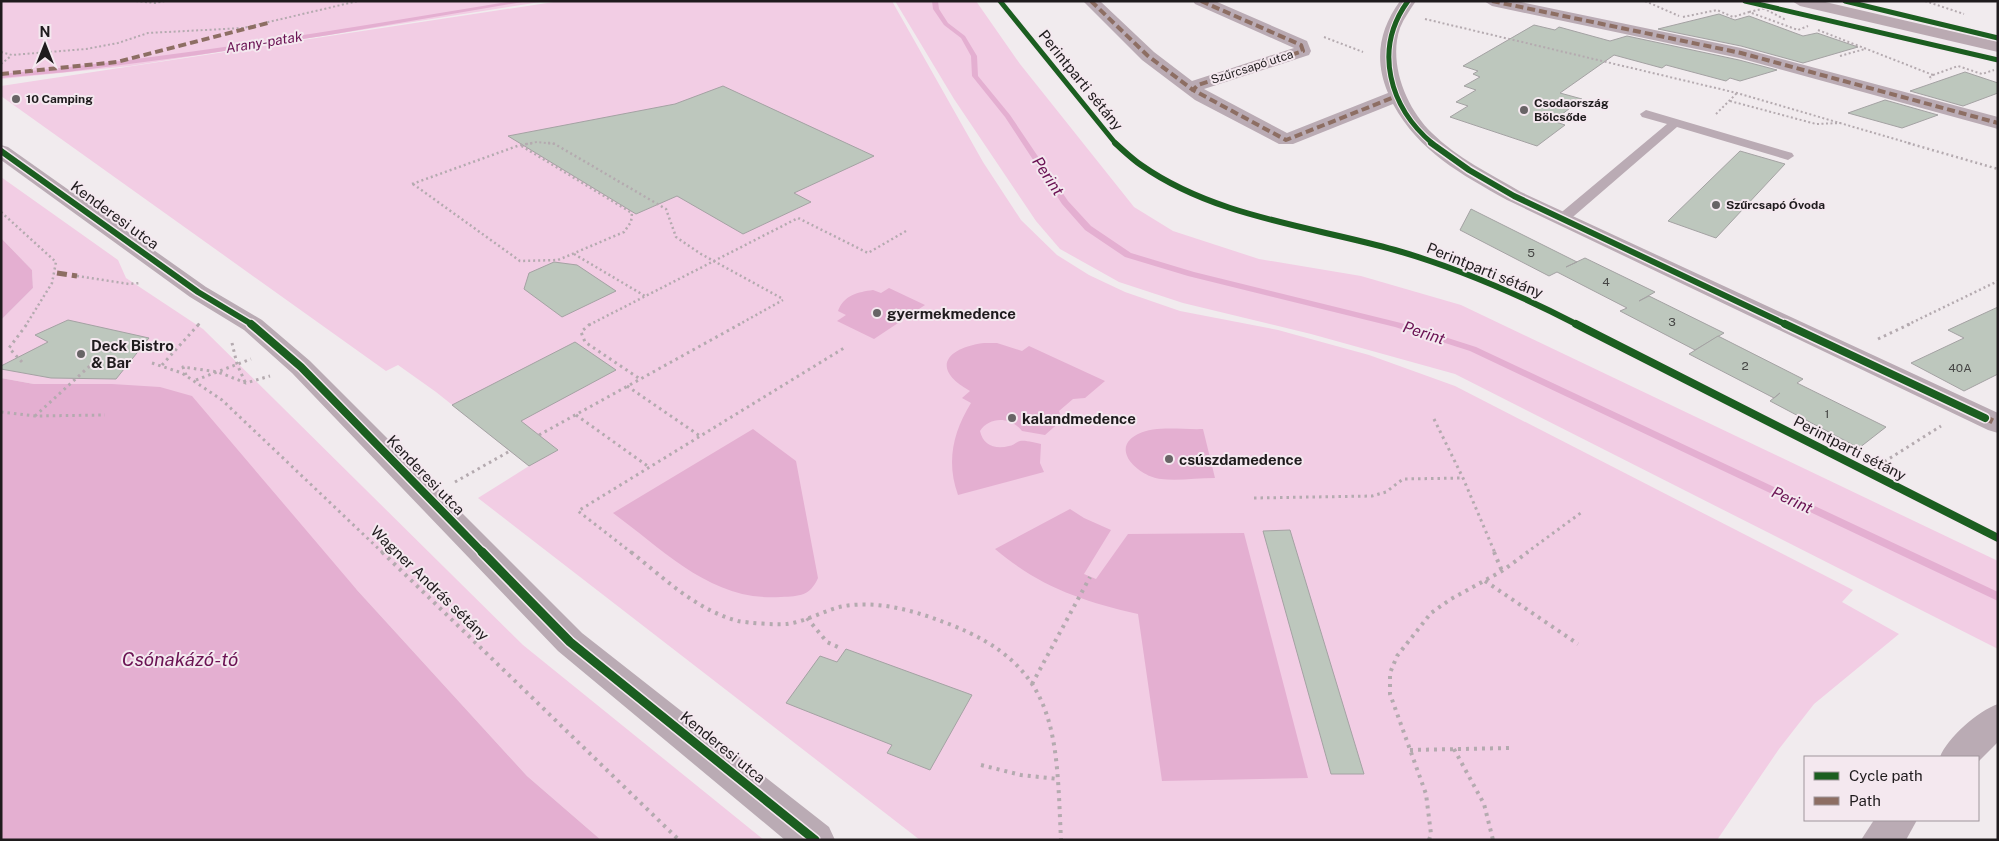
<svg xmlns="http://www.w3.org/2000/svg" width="1999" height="841" font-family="'Public Sans',sans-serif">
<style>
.green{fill:#f2cde4}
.water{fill:#e4afd1}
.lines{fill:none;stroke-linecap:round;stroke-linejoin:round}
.stream{fill:#e4afd1;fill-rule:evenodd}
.building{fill:#bdc7bd;stroke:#a4a2a3}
.path-far3{stroke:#b4aaaf;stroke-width:2;stroke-dasharray:2 2.5;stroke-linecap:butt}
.path-far2{stroke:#b4aaaf;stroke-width:2.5;stroke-dasharray:2 3;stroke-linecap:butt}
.path-far1{stroke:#b4aaaf;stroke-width:3;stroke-dasharray:2.5 4;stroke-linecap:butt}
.path{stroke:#b4aaaf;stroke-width:4;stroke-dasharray:3 5;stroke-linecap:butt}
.service{fill:#baabb4;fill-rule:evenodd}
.minor{fill:#baabb4;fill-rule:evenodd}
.tertiary{fill:#baabb4;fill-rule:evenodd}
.secondary{fill:#baaab2;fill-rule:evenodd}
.quiet-far2{stroke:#8d6e63;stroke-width:4;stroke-dasharray:8 4;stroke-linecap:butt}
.quiet-far1{stroke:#8d6e63;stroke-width:5;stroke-dasharray:10 5;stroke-linecap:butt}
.quiet{stroke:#8d6e63;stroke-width:6;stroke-dasharray:12 6;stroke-linecap:butt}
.cycleway-far3-casing{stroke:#f4e8ef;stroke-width:7}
.cycleway-far2-casing{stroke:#f4e8ef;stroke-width:9}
.cycleway-far1-casing{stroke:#f4e8ef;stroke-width:11}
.cycleway-casing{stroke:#f4e8ef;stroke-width:12}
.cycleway-far3{stroke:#1b5e20;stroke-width:5}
.cycleway-far2{stroke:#1b5e20;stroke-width:6}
.cycleway-far1{stroke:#1b5e20;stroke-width:8}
.cycleway{stroke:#1b5e20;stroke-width:9}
.poi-dot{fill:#686466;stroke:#f4e8ef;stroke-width:2}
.labels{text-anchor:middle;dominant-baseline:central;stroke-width:4;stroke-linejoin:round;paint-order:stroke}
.far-street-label{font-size:12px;fill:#1f1b1d;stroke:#f4e8ef}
.far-poi-label{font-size:12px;font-weight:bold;fill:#1f1b1d;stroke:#f4e8ef;text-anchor:start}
.number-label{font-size:12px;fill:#464645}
.far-water-label{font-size:14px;font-style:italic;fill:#6a1253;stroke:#f4e8ef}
.street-label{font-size:15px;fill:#1f1b1d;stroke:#f4e8ef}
.poi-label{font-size:15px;font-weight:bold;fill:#1f1b1d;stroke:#f4e8ef;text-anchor:start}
.water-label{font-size:16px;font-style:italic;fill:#6a1253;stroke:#f4e8ef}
.near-water-label{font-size:19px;font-style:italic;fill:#6a1253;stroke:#f4e8ef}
</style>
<rect width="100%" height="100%" fill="#f1ebee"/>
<g class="green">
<path d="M1,1H547L130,66L1,79Z"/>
<path d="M560,1H892L983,162L1021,220L1057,255L1089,275L1125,292L1180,311L1278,330L1369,355L1455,386L1853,590L1842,602L1899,634L1814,704L1779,749L1717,840H920L478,498L529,466L436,392L398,365L386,371L1,96V86Z"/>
<path d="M895,1H976L1020,64L1134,207L1173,231L1259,259L1361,276L1461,305L1998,561V649L1455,374L1311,334L1183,303L1119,282L1060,249L1036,221L954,99Z"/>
<path d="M1,177L118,260L126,278L203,329L523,645L764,840H601L527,776L357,590L112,384H34L1,378V320L33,288L32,270L1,238Z"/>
</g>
<g class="water">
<path d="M1,238L32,270L33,288L1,320Z"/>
<path d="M889,288L925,305L874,339L837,321L846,315L838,311C844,295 858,292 873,290L881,293Z"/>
<path d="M984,343H997L1022,351L1029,346L1105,381L1085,398L1073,399L1059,411L1062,420L1045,435L1022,431C1011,417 990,416 980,431C983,445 995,450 1009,446C1013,446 1016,442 1020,441C1026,440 1035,443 1041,444L1040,463L1044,472L958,495C946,462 953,432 971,403L962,398L970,391C930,369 946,348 984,343Z"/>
<path d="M1,378L34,384H112L160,387L192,396L357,590L527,776L601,840H1Z"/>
<path d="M753,429L796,461L818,578C810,596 800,596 781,597C712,602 665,551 613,513Z"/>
<path d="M1203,429L1215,478C1197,478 1178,481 1161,479C1140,477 1108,449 1138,434C1156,425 1183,430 1203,429Z"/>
<path d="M1070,509L1084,518L1111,530L1084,574L1096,579L1128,534L1244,533L1308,778L1162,781L1138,614C1082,601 1040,587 995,549Z"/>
</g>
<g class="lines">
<g class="stream">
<path d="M513,1H528L329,35L198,55L67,72L1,78V74C173,58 343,29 513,1Z"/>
<path d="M932,1H938L939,9L948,23L965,36L977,56L978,76L1010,115L1068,201L1091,226L1131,253L1194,272L1401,323L1476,347L1998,592V601L1470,351L1395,327L1188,276L1125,257L1085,230L1062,204L1005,117L972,76L971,56L961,38L944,25L933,9Z"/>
</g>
</g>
<g class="building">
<path d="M1719,14L1735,20L1749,16L1803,36L1817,33L1858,47L1803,63L1741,46L1658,29Z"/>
<path d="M1534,25L1555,30L1559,27L1610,41L1627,36L1739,60L1777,70L1740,81L1730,78L1726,81L1666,65L1662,68L1614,55L1560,93L1582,99L1553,121L1565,125L1537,146L1450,117L1468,106L1456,102L1476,90L1464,86L1480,77L1473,74L1478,71L1463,66Z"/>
<path d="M1965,72L1998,83V93L1963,106L1910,91Z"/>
<path d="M723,86L874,156L794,193L811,202L743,234L677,196L636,214L508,136L675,104Z"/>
<path d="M1885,100L1938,115L1902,128L1848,113Z"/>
<path d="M1740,151L1785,164L1716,238L1668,221Z"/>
<path d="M1471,209L1577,262L1566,267L1585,258L1655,292L1639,301L1649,296L1724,333L1695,350L1620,311L1627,308L1557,272L1549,276L1460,230Z"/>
<path d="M554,262L577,265L616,291L562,317L524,289L529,273Z"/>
<path d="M1998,307V374L1964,391L1911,363L1964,338L1948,330Z"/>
<path d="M68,320L149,338L116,379L51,378L1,369V366L48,342L35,335Z"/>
<path d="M1718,336L1803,379L1797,383L1886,427L1859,448L1770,401L1780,393L1774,398L1689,354Z"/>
<path d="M575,342L616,370L521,421L558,450L529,466L452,405Z"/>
<path d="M1290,530L1364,774H1331L1263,531Z"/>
<path d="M846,649L972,695L930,770L887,753L892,745L786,703L820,656L837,662Z"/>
</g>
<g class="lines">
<g class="path-far3">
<path d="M136,1L155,3L165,1"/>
<path d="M1645,1L1679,16"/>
<path d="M1925,1L1964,14"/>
<path d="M1763,8L1786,20"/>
<path d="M1749,12L1770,7"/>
<path d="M1683,17L1717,10L1733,17L1749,12L1798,30L1808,26"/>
<path d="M1425,19L1737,93L1912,144"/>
<path d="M1818,30L1933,75L1929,78L1931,79"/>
<path d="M1324,37L1363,52"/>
<path d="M1,52L12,55L86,49L118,43L148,33L243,28L358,1"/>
<path d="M1840,56L1865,49"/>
<path d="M1,64L11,56"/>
<path d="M1933,75L1958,66L1982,74L1994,70"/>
<path d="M1730,101L1816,124L1841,123"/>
<path d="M1716,114L1737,93"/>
<path d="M526,144L537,142L555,144"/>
</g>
<g class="path-far2">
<path d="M548,143H553L666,209L676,237L701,254L783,299"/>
<path d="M1908,143L1998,169"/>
<path d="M412,184L520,145L533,143"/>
<path d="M413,184L520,261L558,260L624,232L631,222L632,213L520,145"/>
<path d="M1,212L56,262L52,283L26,325"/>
<path d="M574,254L645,296"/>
<path d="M77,276L129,284L140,283"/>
<path d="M198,325L200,323"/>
<path d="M589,325L798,218L868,253L906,231"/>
<path d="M738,325L783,300"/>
<path d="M1907,325L1998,281"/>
</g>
<g class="path-far1">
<path d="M590,324L581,332L585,342L640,379"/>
<path d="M1878,339L1910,324"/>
<path d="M232,343L237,364L245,382"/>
<path d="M22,362L9,348L27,324"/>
<path d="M152,363L182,373L222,400L383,553"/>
<path d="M162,365L199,324"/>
<path d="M186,375L183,367L218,372L246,383L270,376"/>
<path d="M196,380L251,359"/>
<path d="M627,386L700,436"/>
<path d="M1,412L35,416L105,415"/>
<path d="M576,415L649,467"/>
<path d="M35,416L93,363"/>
<path d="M1434,419L1463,478L1495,553"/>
<path d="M539,435L740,324"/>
<path d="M1868,472L1941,426"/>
<path d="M455,482L510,451"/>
<path d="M1254,498L1372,496L1386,492L1403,479L1463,478"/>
<path d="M632,553L578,511L844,348"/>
<path d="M1526,553L1582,512"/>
</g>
<g class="path">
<path d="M382,552L679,840"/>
<path d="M631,552C664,578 696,610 738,621C749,623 776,625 787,624C810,621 830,606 853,605C885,602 918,612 949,624C1060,667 1056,736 1061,840"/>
<path d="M1494,552L1502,571"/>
<path d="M1485,581L1578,644"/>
<path d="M807,618L827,642L838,647"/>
<path d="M1032,684L1090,577"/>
<path d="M1454,749L1484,804L1493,840"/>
<path d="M1410,750L1510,748"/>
<path d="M981,765L1021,775L1058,779"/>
<path d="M1429,840L1431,834L1426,794L1390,694V673L1397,656L1431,613L1451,599L1502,571L1528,552"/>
</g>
<path class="service" d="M1646,110L1792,153L1794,156L1788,160L1677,127L1567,222H1557L1555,219L1557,216L1667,124L1642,117L1640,114Z"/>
<g class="minor">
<path d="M1083,1H1100L1154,52L1192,81L1294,48L1195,4L1193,1H1215L1307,41L1311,51L1309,55L1204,89L1287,133L1388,93C1374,60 1379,30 1400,1H1416C1410,10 1404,18 1400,28C1388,63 1406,108 1432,133C1457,158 1491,174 1521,192L1998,413V433L1988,430L1507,200C1461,174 1419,152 1393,104L1293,144H1279L1195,100L1142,60Z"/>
<path d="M1484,1H1516L1741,48L1998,117V129L1739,58L1492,6Z"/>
<path d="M1,145L8,147L206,287L262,320L310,361L582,633L829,827L835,840H785L558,651L292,373L244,330L190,297L1,160Z"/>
</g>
<g class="tertiary">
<path d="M1998,704V742L1978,762V757H1940C1947,738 1978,711 1998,704Z"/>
<path d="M1874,820H1917L1906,840H1861Z"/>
</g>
<path class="secondary" d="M1792,1H1821L1998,42V52L1800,6Z"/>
<g class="quiet-far2">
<path d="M1091,1L1148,56L1193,90"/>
<path d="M1201,1L1301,45L1303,51L1198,85L1193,90L1286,140L1397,96"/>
<path d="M1492,1L1741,53L1998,123"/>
<path d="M1,74L117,62L268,23"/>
</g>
<path class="quiet-far1" d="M57,273L77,276"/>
<path class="quiet" d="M1982,416L1998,424"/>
<g class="cycleway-far3-casing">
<g id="cycleway-far3">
<path d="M1000,1L1116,144"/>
<path d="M1408,1C1373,49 1389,107 1433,144"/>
<path d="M1745,1L1998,60"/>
<path d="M1845,1L1998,38"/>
</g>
</g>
<g class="cycleway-far2-casing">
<g id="cycleway-far2">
<path d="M1115,143C1123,150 1131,158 1141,165C1215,217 1310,226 1395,250C1458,268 1520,295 1578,325"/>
<path d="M1431,143L1469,170L1514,196L1787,325"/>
<path d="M1,151L198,292L253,325"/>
</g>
</g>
<g class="cycleway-far1-casing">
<g id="cycleway-far1">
<path d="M251,324L301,367L483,553"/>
<path d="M1576,324L1998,538"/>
<path d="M1785,324L1985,418"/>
</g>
</g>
<g class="cycleway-casing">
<path id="cycleway" d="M482,552L570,642L815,840"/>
</g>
<use href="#cycleway-far3" class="cycleway-far3"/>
<use href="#cycleway-far2" class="cycleway-far2"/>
<use href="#cycleway-far1" class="cycleway-far1"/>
<use href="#cycleway" class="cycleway"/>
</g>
<g class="poi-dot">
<circle cx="16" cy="99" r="5"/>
<circle cx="1524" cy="110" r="5"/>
<circle cx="1716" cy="205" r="5"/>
<circle cx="877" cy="313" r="5"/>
<circle cx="81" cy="354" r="5"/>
<circle cx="1012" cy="418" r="5"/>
<circle cx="1169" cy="459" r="5"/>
</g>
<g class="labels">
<g class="far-street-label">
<text transform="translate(1252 67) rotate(-18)">Szűrcsapó utca</text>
</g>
<g class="far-poi-label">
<text x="26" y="99">10 Camping</text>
<text x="1534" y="103">Csodaország<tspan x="1534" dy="14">Bölcsőde</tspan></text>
<text x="1726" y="205">Szűrcsapó Óvoda</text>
</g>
<g class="number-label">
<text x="1531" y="253">5</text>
<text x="1606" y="282">4</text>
<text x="1672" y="322">3</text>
<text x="1745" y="366">2</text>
<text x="1960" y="368">40A</text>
<text x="1827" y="414">1</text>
</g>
<g class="far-water-label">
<text transform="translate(264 42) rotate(-9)">Arany-patak</text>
</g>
<g class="street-label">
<text transform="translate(1081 80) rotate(51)">Perintparti sétány</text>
<text transform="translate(115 215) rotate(36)">Kenderesi utca</text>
<text transform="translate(1485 270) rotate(22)">Perintparti sétány</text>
<text transform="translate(1850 448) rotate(27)">Perintparti sétány</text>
<text transform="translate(426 475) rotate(46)">Kenderesi utca</text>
<text transform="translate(430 583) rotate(44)">Wagner András sétány</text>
<text transform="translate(723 747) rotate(39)">Kenderesi utca</text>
</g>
<g class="poi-label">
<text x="887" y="313">gyermekmedence</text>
<text x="91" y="345">Deck Bistro<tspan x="91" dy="17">&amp; Bar</tspan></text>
<text x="1022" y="418">kalandmedence</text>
<text x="1179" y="459">csúszdamedence</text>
</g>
<g class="water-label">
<text transform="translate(1048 176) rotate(56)">Perint</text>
<text transform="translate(1424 333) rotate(18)">Perint</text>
<text transform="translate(1792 500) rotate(25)">Perint</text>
</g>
<g class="near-water-label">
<text x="180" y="659">Csónakázó-tó</text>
</g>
</g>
<rect width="1999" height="841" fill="none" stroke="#1f1b1d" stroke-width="5"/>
<rect x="1804" y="756" width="175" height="65" fill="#f4e8ef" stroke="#9f969b"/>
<rect x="1814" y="772" width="25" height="8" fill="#1b5e20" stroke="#9f969b"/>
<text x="1849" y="781" font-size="15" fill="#1f1b1d">Cycle path</text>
<rect x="1814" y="797" width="25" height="8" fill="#8d6e63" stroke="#9f969b"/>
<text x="1849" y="806" font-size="15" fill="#1f1b1d">Path</text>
<g transform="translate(45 45)" stroke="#f4e8ef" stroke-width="4" paint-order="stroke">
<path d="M0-4L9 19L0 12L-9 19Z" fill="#1f1b1d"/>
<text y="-8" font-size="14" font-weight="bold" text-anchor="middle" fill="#1f1b1d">N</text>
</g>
</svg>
